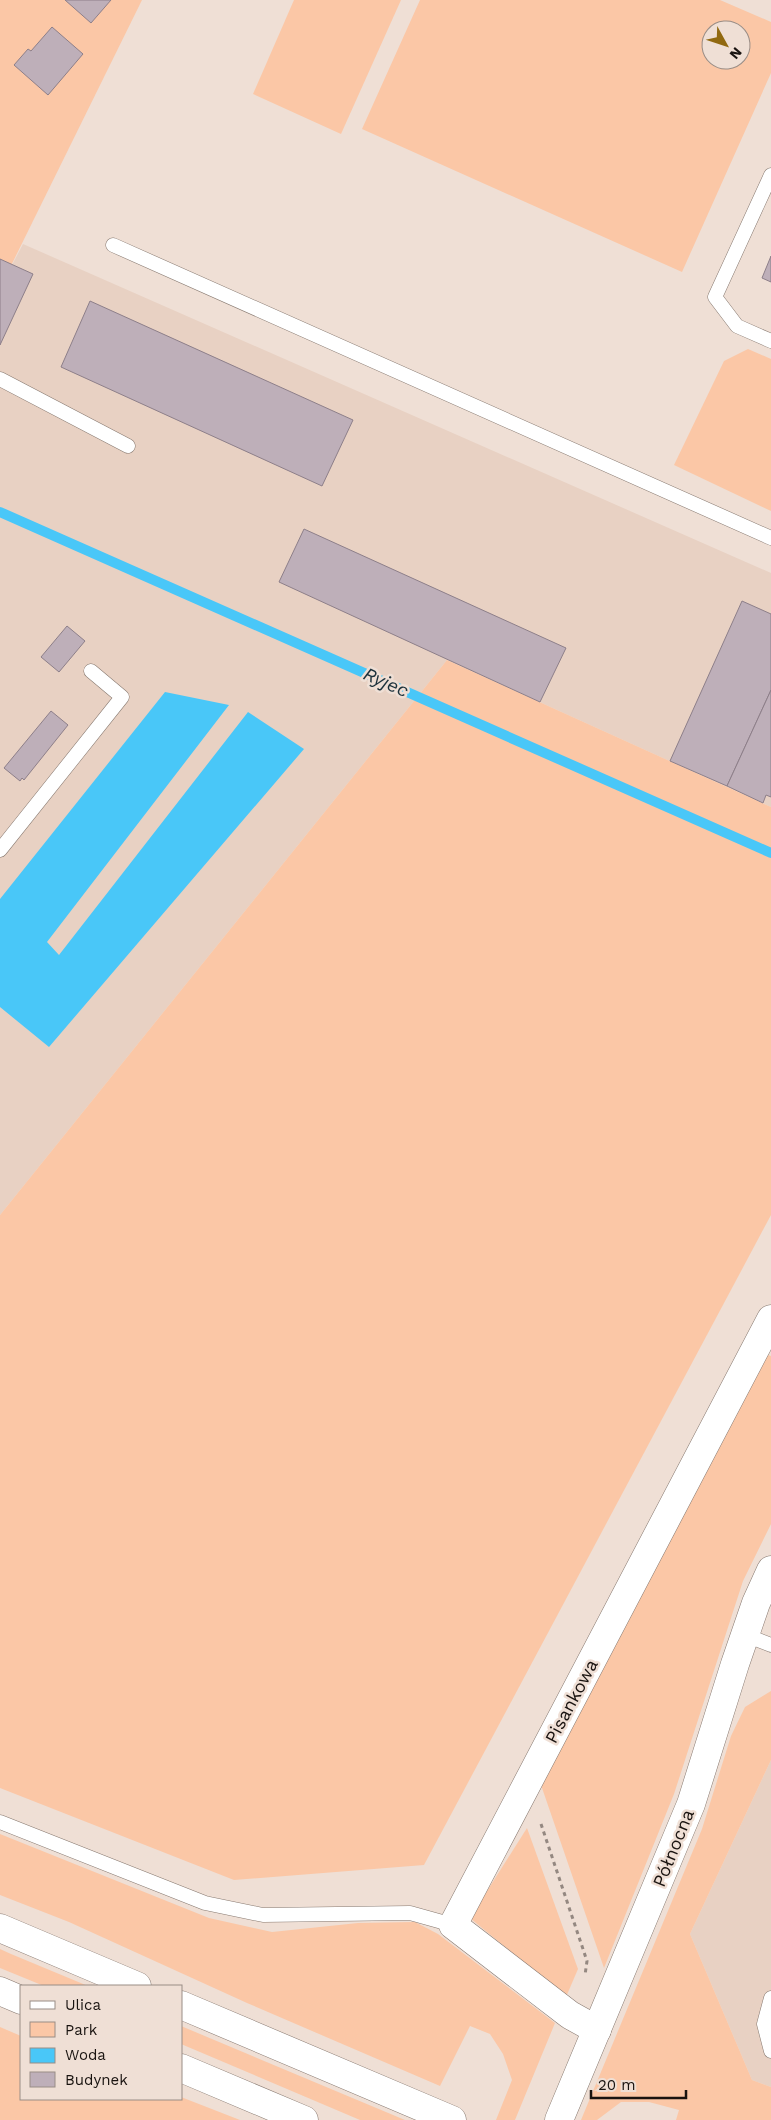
<svg xmlns="http://www.w3.org/2000/svg" width="771" height="2120" font-family="'Work Sans',sans-serif">
<style>
.built{fill:#e8d1c3}
.green{fill:#fbc7a6;fill-rule:evenodd}
.water{fill:#49c7f8}
.lines{fill:none;stroke-linecap:round;stroke-linejoin:round}
.stream{stroke:#49c7f8;stroke-width:10}
.building{fill:#beafb9;stroke:#8d7f89}
.lane-casing{stroke:#877970;stroke-width:15}
.street-casing{stroke:#877970;stroke-width:29}
.primary-casing{stroke:#877970;stroke-width:29}
.path{stroke:#948881;stroke-width:3;stroke-dasharray:4 4;stroke-linecap:butt}
.lane{stroke:#fff;stroke-width:14}
.street{stroke:#fff;stroke-width:28}
.primary{stroke:#fff;stroke-width:28}
.labels{text-anchor:middle;dominant-baseline:central;stroke-width:5;stroke-linejoin:round;paint-order:stroke}
.street-label{font-size:18px;fill:#191310;stroke:#efdfd5}
.water-label{font-size:19px;font-style:italic;fill:#1c313b;stroke:#efdfd5}
</style>
<rect width="100%" height="100%" fill="#efdfd5"/>
<g class="built">
<path d="M23,244L771,573V807L447,660L0,1215V288Z"/>
<path d="M771,1760V2087L752,2080L690,1934Z"/>
</g>
<g class="green">
<path d="M0,0H142L0,288Z"/>
<path d="M294,0H401L341,134L253,94Z"/>
<path d="M420,0H720L771,22V73L682,272L362,129ZM711,30H741V60H711Z"/>
<path d="M748,349L771,359V511L674,465L724,361Z"/>
<path d="M447,660L771,807V1215L424,1865L234,1880L0,1788V1215Z"/>
<path d="M765,1354L771,1356V1524L743,1581L674,1794L604,1968L541,1785Z"/>
<path d="M771,1691V1760L690,1934L752,2080L771,2087V2120H676L679,2110L649,2102H621L597,2120H581L702,1829L731,1736L745,1707Z"/>
<path d="M527,1828L578,1969L566,1997L470,1918Z"/>
<path d="M0,1834L209,1918L272,1932L358,1923L415,1922L438,1934L555,2023L515,2120H496L512,2080L503,2054L490,2034L470,2026L440,2086L247,2003L69,1922L0,1895Z"/>
<path d="M0,1949L11,1954L88,1986H44L0,1968Z"/>
<path d="M181,2026L405,2120H360L181,2044Z"/>
<path d="M0,2027L21,2036V2099L181,2097L240,2120H0Z"/>
</g>
<path class="water" d="M165,692L229,705L47,942L59,955L248,712L304,749L49,1047L0,1007V899Z"/>
<g class="lines">
<path class="stream" d="M0,512L771,853"/>
</g>
<g class="building">
<path d="M65,0H111L91,23Z"/>
<path d="M52,27L83,54L48,95L14,65L28,49L31,51Z"/>
<path d="M771,256V282L762,278Z"/>
<path d="M0,259L33,274L0,345Z"/>
<path d="M90,301L353,420L322,486L61,367Z"/>
<path d="M304,529L566,648L540,702L279,582Z"/>
<path d="M742,601L771,614V690L727,786L670,761Z"/>
<path d="M67,626L85,641L59,672L41,657Z"/>
<path d="M771,690V797L766,795L763,803L727,786Z"/>
<path d="M51,711L68,725L24,780L22,778L20,781L4,768Z"/>
</g>
<g class="lines">
<g class="lane-casing">
<g id="lane">
<path d="M771,175L715,297L737,326L771,341"/>
<path d="M113,245L771,538"/>
<path d="M0,379L128,446"/>
<path d="M0,850L122,697L91,671"/>
<path d="M745,1635L771,1645"/>
<path d="M0,1822L205,1903L263,1915L410,1913L453,1925"/>
<path d="M771,1998L764,2024L771,2051"/>
</g>
</g>
<g class="street-casing">
<g id="street">
<path d="M597,2030L570,2015L453,1925L771,1319"/>
<path d="M559,2120L691,1804L735,1664L756,1603L771,1570"/>
</g>
</g>
<g class="primary-casing">
<g id="primary">
<path d="M0,1928L137,1986"/>
<path d="M0,1991L21,2000"/>
<path d="M181,2005L452,2120"/>
<path d="M181,2068L304,2120"/>
</g>
</g>
<path class="path" d="M541,1824L587,1961L585,1975"/>
<use href="#lane" class="lane"/>
<use href="#street" class="street"/>
<use href="#primary" class="primary"/>
</g>
<g class="labels">
<g class="street-label">
<text transform="translate(571 1701) rotate(-62)">Pisankowa</text>
<text transform="translate(673 1848) rotate(-68)">Północna</text>
</g>
<g class="water-label">
<text transform="translate(386 682) rotate(24)">Ryjec</text>
</g>
</g>
<rect x="20" y="1985" width="162" height="115" fill="#efdfd5" stroke="#998d86"/>
<rect x="30" y="2001" width="25" height="8" fill="#ffffff" stroke="#998d86"/>
<text x="65" y="2010" font-size="15" fill="#191310">Ulica</text>
<rect x="30" y="2022" width="25" height="15" fill="#fbc7a6" stroke="#998d86"/>
<text x="65" y="2035" font-size="15" fill="#191310">Park</text>
<rect x="30" y="2048" width="25" height="15" fill="#49c7f8" stroke="#998d86"/>
<text x="65" y="2060" font-size="15" fill="#191310">Woda</text>
<rect x="30" y="2072" width="25" height="15" fill="#beafb9" stroke="#998d86"/>
<text x="65" y="2085" font-size="15" fill="#191310">Budynek</text>
<g transform="translate(726 45) rotate(130)"><circle r="24" fill="#efdfd5" stroke="#998d86"/>
<path d="M0-4L9 19L0 12L-9 19Z" fill="#916910"/>
<text y="-8" font-size="14" font-weight="bold" text-anchor="middle" fill="#191310">N</text>
</g>
<path d="M591 2090v8h95v-8" fill="none" stroke="#191310" stroke-width="2.5"/>
<text x="598" y="2090" font-size="15" fill="#191310" stroke="#efdfd5" stroke-width="4" paint-order="stroke">20 m</text>
</svg>
